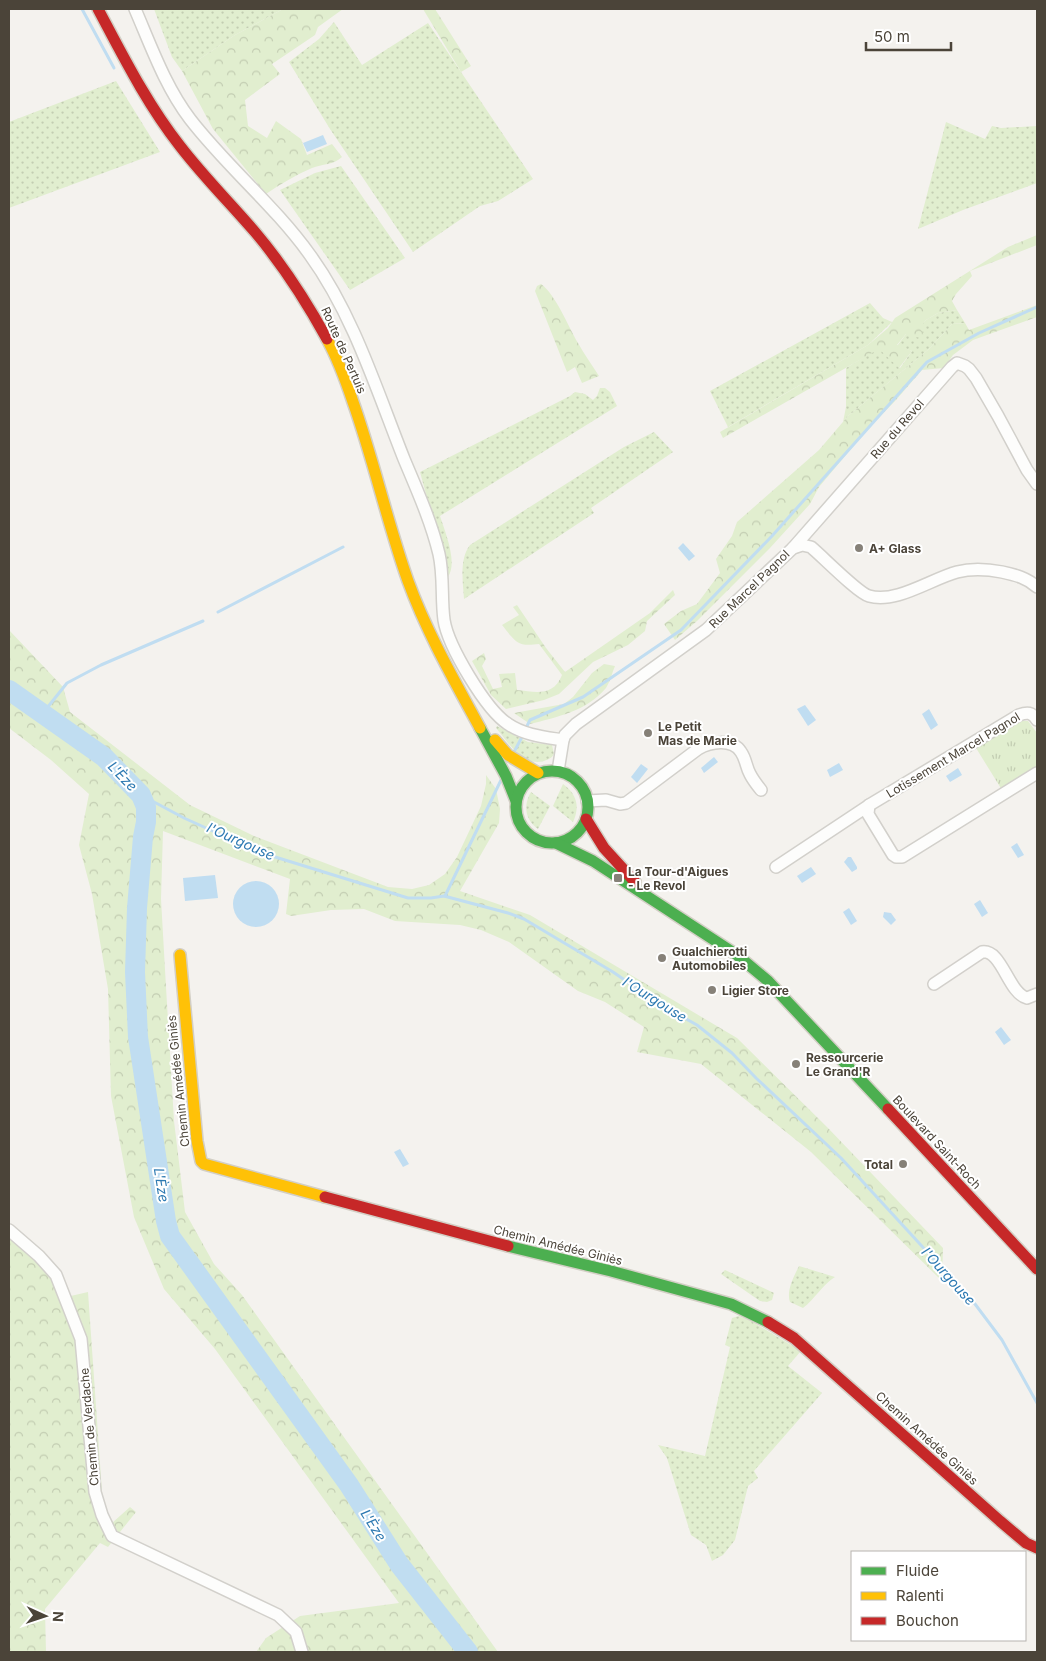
<svg xmlns="http://www.w3.org/2000/svg" width="1046" height="1661" font-family="Inter,sans-serif">
<style>
.grass{fill:url(#grass-dots)}
.forest{fill:url(#forest-crowns)}
.park{fill:url(#park-tufts)}
.water{fill:#c0ddf1}
.lines{fill:none;stroke-linecap:round;stroke-linejoin:round}
.stream{stroke:#c0ddf1;stroke-width:3}
.river{stroke:#c0ddf1;stroke-width:20}
.street-casing{stroke:#d2d0cb;stroke-width:14}
.fast-casing{stroke:#d3cfc5;stroke-width:14}
.slow-casing{stroke:#d3cfc5;stroke-width:14}
.jam-casing{stroke:#d3cfc5;stroke-width:14}
.street{stroke:#fdfdfc;stroke-width:11}
.fast{stroke:#4caf50;stroke-width:11}
.slow{stroke:#ffc107;stroke-width:11}
.jam{stroke:#c62828;stroke-width:11}
.poi-dot{fill:#868178;stroke:#fff;stroke-width:2}
.labels{text-anchor:middle;dominant-baseline:central;stroke-width:4;stroke-linejoin:round;paint-order:stroke}
.street-label{font-size:12px;fill:#4b4439;stroke:#fff}
.poi-label{font-size:12px;font-weight:bold;fill:#4b4439;stroke:#fff;text-anchor:start}
.water-label{font-size:14px;font-style:italic;fill:#2e7ab2;stroke:#fff}
</style>
<defs>
<pattern id="grass-dots" width="8" height="8" patternUnits="userSpaceOnUse" patternTransform="scale(1.25)"><rect width="8" height="8" fill="#e1eecf"/><path d="M2 2h.1M6 6h.1" fill="none" stroke="#c3cdb2" stroke-width="1.8" stroke-linecap="round"/></pattern>
<pattern id="forest-crowns" width="20" height="18" patternUnits="userSpaceOnUse" patternTransform="scale(1.25)"><rect width="20" height="18" fill="#e1eecf"/><path d="M2 6a3 3 0 1 1 6 0M12 15a3 3 0 1 1 6 0" fill="none" stroke="#c3cdb2"/></pattern>
<pattern id="park-tufts" width="24" height="20" patternUnits="userSpaceOnUse" patternTransform="scale(1.25)"><rect width="24" height="20" fill="#e1eecf"/><path d="M3 7l-1-3M5 7V3M7 7l1-3M15 17l-1-3M17 17v-4M19 17l1-3" fill="none" stroke="#c3cdb2"/></pattern>
</defs>
<rect width="100%" height="100%" fill="#f4f2ee"/>
<g class="grass">
<path d="M154,9H283L235,35L182,71L172,57Z"/>
<path d="M334,22L362,65L428,23L533,179L498,201L480,206L413,252L330,129L289,62L319,39Z"/>
<path d="M116,81L160,152L9,208V122Z"/>
<path d="M946,122L985,139L992,126L1001,128L1037,126V183L963,210L918,229Z"/>
<path d="M341,166L405,258L350,290L280,190L315,173Z"/>
<path d="M870,303L883,318L892,322L868,345L728,427L710,391Z"/>
<path d="M957,310L965,323L952,324L929,349L848,416L843,422L846,407V368L879,348L900,368L912,351L897,346L906,334L918,328L926,320L938,313Z"/>
<path d="M600,388H605L610,392L617,406L440,516C445,532 458,562 448,577L443,545L426,494L420,472L570,396L575,392L585,394L593,400L597,396Z"/>
<path d="M654,432L673,452L591,508L594,513L464,599C463,582 459,559 470,545L624,447Z"/>
<path d="M497,726L528,742L552,745L554,754C552,758 549,759 544,761C522,767 508,742 496,728Z"/>
<path d="M563,784C577,794 580,807 573,822L553,806Z"/>
<path d="M531,792L550,806L538,829C525,820 523,805 531,792Z"/>
<path d="M799,1266L835,1277C822,1285 815,1299 803,1308L790,1302C786,1291 794,1276 799,1266Z"/>
<path d="M725,1270L774,1293L772,1300L767,1302L760,1301L721,1274Z"/>
<path d="M739,1316L751,1321L801,1351L788,1366L822,1393L754,1471L758,1478L748,1486L735,1540L723,1555L712,1561L706,1545L691,1535L667,1458L658,1445L705,1456L730,1347L725,1345L732,1318Z"/>
</g>
<g class="forest">
<path d="M283,9H343L318,27L315,35L272,64L280,74L245,100L248,126L267,138L276,121L301,139L307,155L332,144L342,157C334,165 322,164 312,168C296,175 280,184 266,194L213,129L182,71L235,35Z"/>
<path d="M423,9H435L471,66L461,72Z"/>
<path d="M1037,235V245L970,271L972,276L956,294L952,301L957,310L938,313L926,320L919,328L925,334L920,338L906,334L897,345L912,351L899,368L879,349L723,438L720,432L868,345L888,328L895,318L1008,247Z"/>
<path d="M541,284C556,295 568,326 578,343C584,354 592,365 599,376L582,383L575,367L567,372L535,291L537,286Z"/>
<path d="M1037,305V317L973,340L953,355L944,368L922,370L896,400L866,431L819,487L810,504L770,548L697,621L675,640L664,624L681,611L697,604L720,573L716,559L732,536L737,522L819,450L848,416L929,349L952,324L965,323L969,330Z"/>
<path d="M673,590L675,595L647,621L645,631L628,645L593,662L559,694L544,700L506,709L491,695L472,661L484,653L486,659L482,666L493,689L502,687L499,674L515,673L517,690C536,692 553,697 562,675L539,644C517,647 516,642 502,625L519,615L513,607L517,605L546,648L565,672L650,613Z"/>
<path d="M9,630L63,687L70,712L190,805L254,836L388,887L412,889L429,885L445,874L457,857L481,806L486,784V775L496,789L500,809L499,823L460,891L530,915L737,1038L828,1128L943,1248L942,1281L811,1152L701,1064L637,1052L644,1027L605,1002L578,991L509,942L481,930L460,925L395,921L364,909L331,910L291,916L286,914L290,879L163,831L161,899L166,987L174,1121L185,1212L214,1264L242,1295L498,1652H256L266,1638L300,1616L399,1603L215,1349L164,1289L134,1217L111,1096L108,989L92,894L79,845L89,794L51,760L9,728Z"/>
<path d="M604,664L615,666C612,673 610,682 606,688C587,711 557,717 530,724L514,713L564,704L573,697L592,673Z"/>
<path d="M9,1235C31,1256 50,1269 62,1298L88,1292L103,1506L112,1523L130,1507L136,1512L108,1547L100,1543L45,1609L46,1652H9Z"/>
</g>
<path class="park" d="M1021,721H1028L1037,733V768L1002,790L976,748Z"/>
<g class="water">
<path d="M323,135L327,144L307,152L303,143Z"/>
<path d="M683,543L695,556L689,561L678,548Z"/>
<path d="M805,705L816,720L808,726L797,709Z"/>
<path d="M929,709L938,725L931,730L922,714Z"/>
<path d="M714,757L718,762L704,773L701,768Z"/>
<path d="M839,763L843,770L830,777L827,770Z"/>
<path d="M641,764L648,769L637,783L631,777Z"/>
<path d="M958,768L962,775L950,782L946,776Z"/>
<path d="M1017,843L1024,855L1018,858L1011,847Z"/>
<path d="M848,857H851L857,867V869L852,872L844,862Z"/>
<path d="M811,867L816,874L802,883L797,876Z"/>
<path d="M215,875L218,898L185,901L183,878Z"/>
<circle cx="256" cy="904" r="23"/>
<path d="M980,900L988,913L982,917L974,904Z"/>
<path d="M849,908L857,921L851,925L843,912Z"/>
<path d="M884,912L891,913L896,920L891,925L883,917Z"/>
<path d="M1001,1027L1011,1040L1004,1045L995,1032Z"/>
<path d="M400,1149L409,1164L403,1167L394,1152Z"/>
</g>
<g class="lines">
<g class="stream">
<path d="M82,9L114,68"/>
<path d="M218,612L343,547"/>
<path d="M43,713L67,683L101,665L203,621"/>
<path d="M525,730L530,720L583,697L681,630L772,536L927,362L979,333L1037,307"/>
<path d="M514,752L523,735"/>
<path d="M141,795L184,818L259,852L408,898H431L444,896L508,913L524,919L613,972L661,1005L697,1025L732,1053L756,1078L841,1158L975,1304L1002,1340L1037,1403"/>
<path d="M445,896L502,778"/>
</g>
<path class="river" d="M9,690L104,757L141,795L146,807V822L143,837L137,908L135,972L138,1037L166,1221L170,1236L349,1485L399,1564L468,1652"/>
<g class="street-casing">
<g id="street">
<path d="M135,9C151,46 165,86 190,119C227,167 275,206 310,255C353,314 377,391 404,459C417,490 431,521 439,554C444,576 441,598 444,620C448,646 486,710 508,724C524,735 544,737 563,740"/>
<path d="M793,548L952,367L957,363L965,366L969,369L976,378L998,416L1027,470L1037,484"/>
<path d="M558,771L563,740L565,735L576,724L706,630L793,548L802,545L811,547C823,557 858,593 869,596C896,604 931,579 957,572C972,568 987,569 1002,572C1016,575 1027,578 1037,587"/>
<path d="M587,801L606,800L620,804L626,803L698,749C710,742 732,738 741,752C746,759 746,767 750,774C753,780 757,785 761,790"/>
<path d="M869,805L868,814L893,855L896,857H902L1037,773"/>
<path d="M776,867L871,804L1019,715C1027,712 1032,712 1037,720"/>
<path d="M934,984L982,952C1002,949 1008,993 1027,998L1037,994"/>
<path d="M9,1230L39,1256L56,1275L81,1339L95,1492L102,1515L112,1536L278,1615L296,1632L302,1652"/>
</g>
</g>
<g class="fast-casing">
<g id="fast">
<path d="M480,728L506,776L516,801"/>
<circle cx="552" cy="807" r="36"/>
<path d="M556,843L593,861L737,955L768,981L888,1109"/>
<path d="M508,1246L611,1271L731,1304L768,1322"/>
</g>
</g>
<g class="slow-casing">
<g id="slow">
<path d="M327,339C338,359 346,381 353,402C374,461 387,522 408,581C427,633 454,680 480,728"/>
<path d="M495,740L508,755L538,773"/>
<path d="M180,955L197,1141L201,1161L204,1164L325,1197"/>
</g>
</g>
<g class="jam-casing">
<g id="jam">
<path d="M98,9C123,56 147,104 180,146C203,176 230,203 255,232C283,265 306,301 327,339"/>
<path d="M586,819L604,848L635,882"/>
<path d="M888,1109L1037,1269"/>
<path d="M325,1197L508,1246"/>
<path d="M768,1322L794,1338L1000,1521L1026,1543L1037,1548"/>
</g>
</g>
<use href="#street" class="street"/>
<use href="#fast" class="fast"/>
<use href="#slow" class="slow"/>
<use href="#jam" class="jam"/>
</g>
<g class="poi-dot">
<circle cx="859" cy="548" r="5"/>
<circle cx="648" cy="733" r="5"/>
<rect x="613" y="873" width="10" height="10" rx="2.5"/>
<circle cx="662" cy="958" r="5"/>
<circle cx="712" cy="990" r="5"/>
<circle cx="796" cy="1064" r="5"/>
<circle cx="903" cy="1164" r="5"/>
</g>
<g class="labels">
<g class="street-label">
<text transform="translate(344 350) rotate(66)">Route de Pertuis</text>
<text transform="translate(897 429) rotate(-49)">Rue du Revol</text>
<text transform="translate(749 589) rotate(-44)">Rue Marcel Pagnol</text>
<text transform="translate(953 755) rotate(-31)">Lotissement Marcel Pagnol</text>
<text transform="translate(178 1081) rotate(-96)">Chemin Amédée Giniès</text>
<text transform="translate(937 1142) rotate(47)">Boulevard Saint-Roch</text>
<text transform="translate(558 1245) rotate(14)">Chemin Amédée Giniès</text>
<text transform="translate(89 1427) rotate(-95)">Chemin de Verdache</text>
<text transform="translate(927 1438) rotate(42)">Chemin Amédée Giniès</text>
</g>
<g class="poi-label">
<text x="869" y="548">A+ Glass</text>
<text x="658" y="726">Le Petit<tspan x="658" dy="14">Mas de Marie</tspan></text>
<text x="628" y="871">La Tour-d'Aigues<tspan x="628" dy="14">- Le Revol</tspan></text>
<text x="672" y="951">Gualchierotti<tspan x="672" dy="14">Automobiles</tspan></text>
<text x="722" y="990">Ligier Store</text>
<text x="806" y="1057">Ressourcerie<tspan x="806" dy="14">Le Grand'R</tspan></text>
<text x="893" y="1164" text-anchor="end">Total</text>
</g>
<g class="water-label">
<text transform="translate(123 776) rotate(46)">L'Èze</text>
<text transform="translate(241 841) rotate(24)">l'Ourgouse</text>
<text transform="translate(655 999) rotate(32)">l'Ourgouse</text>
<text transform="translate(162 1185) rotate(81)">L'Èze</text>
<text transform="translate(949 1276) rotate(48)">l'Ourgouse</text>
<text transform="translate(374 1525) rotate(58)">L'Èze</text>
</g>
</g>
<rect width="1046" height="1661" fill="none" stroke="#4b4439" stroke-width="20"/>
<rect x="851" y="1551" width="175" height="90" fill="#ffffff" stroke="#b7b4b0"/>
<rect x="861" y="1567" width="25" height="8" fill="#4caf50" stroke="#b7b4b0"/>
<text x="896" y="1576" font-size="15" fill="#4b4439">Fluide</text>
<rect x="861" y="1592" width="25" height="8" fill="#ffc107" stroke="#b7b4b0"/>
<text x="896" y="1601" font-size="15" fill="#4b4439">Ralenti</text>
<rect x="861" y="1617" width="25" height="8" fill="#c62828" stroke="#b7b4b0"/>
<text x="896" y="1626" font-size="15" fill="#4b4439">Bouchon</text>
<g transform="translate(45 1616) rotate(93)" stroke="#ffffff" stroke-width="4" paint-order="stroke">
<path d="M0-4L9 19L0 12L-9 19Z" fill="#4b4439"/>
<text y="-8" font-size="14" font-weight="bold" text-anchor="middle" fill="#4b4439">N</text>
</g>
<path d="M866 42v8h85v-8" fill="none" stroke="#4b4439" stroke-width="2.5"/>
<text x="874" y="42" font-size="15" fill="#4b4439" stroke="#ffffff" stroke-width="4" paint-order="stroke">50 m</text>
</svg>
